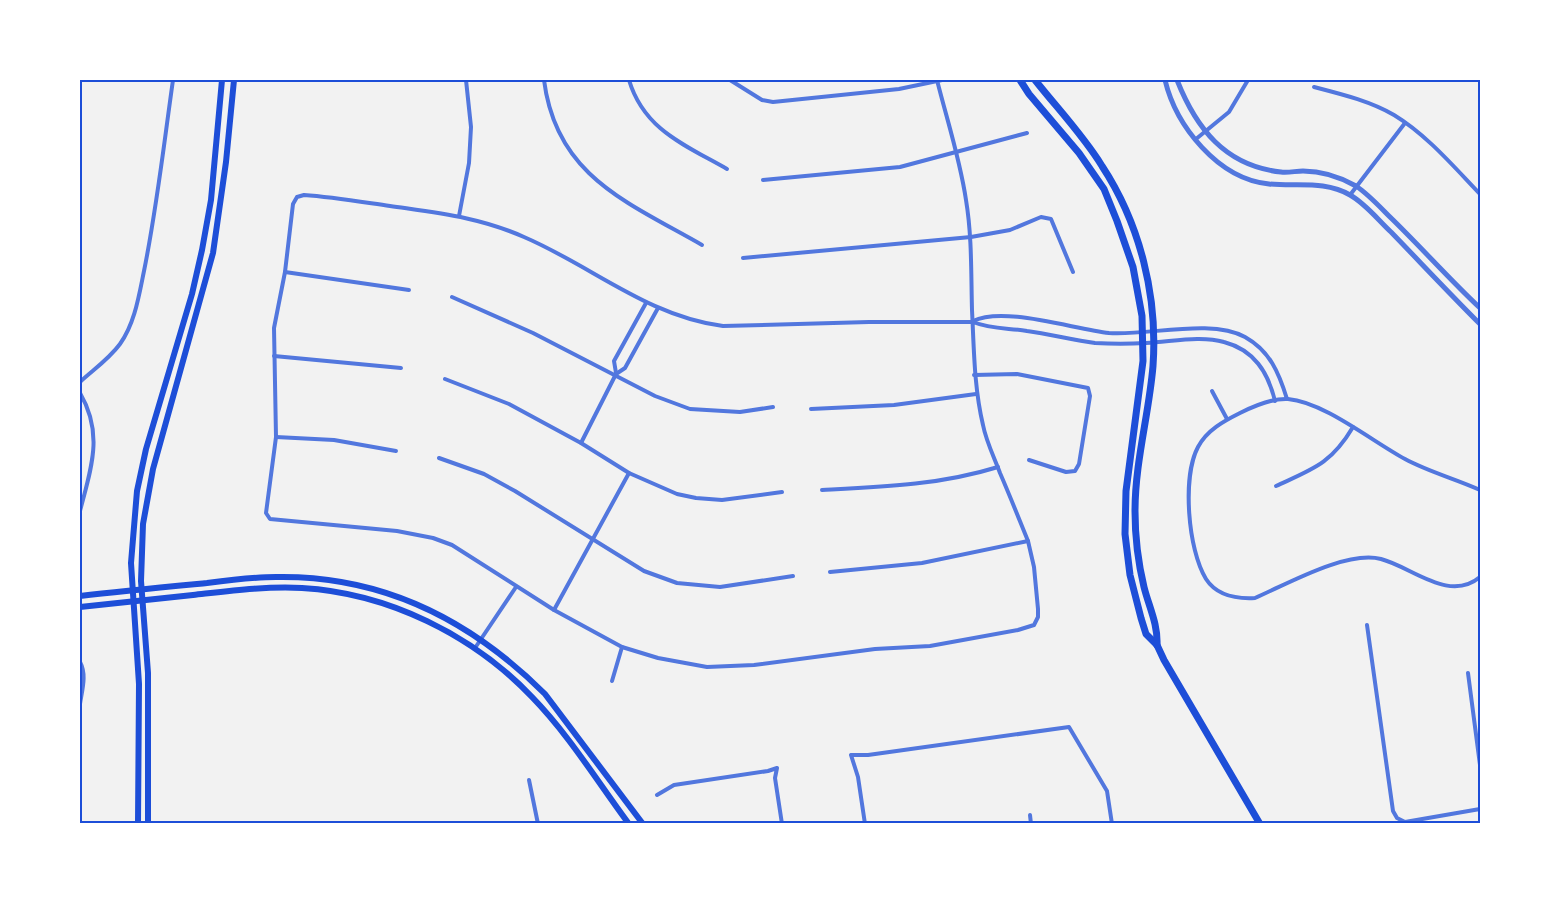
<svg xmlns="http://www.w3.org/2000/svg" width="1560" height="903" font-family="'Fira Sans',sans-serif">
<style>
.lines{fill:none;stroke-linecap:round;stroke-linejoin:round}
.minor{stroke:#5277de;stroke-width:4}
.tertiary{stroke:#5277de;stroke-width:5}
.secondary{stroke:#1d4ed8;stroke-width:6}
.primary{stroke:#1d4ed8;stroke-width:7}
.neatline{fill:none;stroke:#1d4ed8;stroke-width:2}
</style>
<rect width="100%" height="100%" fill="#f2f2f2"/>
<g class="lines">
<g class="minor">
<path d="M201,80H216"/>
<path d="M544,80C556,176 627,202 702,245"/>
<path d="M629,80C644,130 685,145 727,169"/>
<path d="M730,80L762,100L773,102L899,89L942,80"/>
<path d="M937,80C947,120 960,159 966,200C972,236 971,273 972,310C974,349 974,387 983,425C986,441 994,457 1000,473C1010,496 1019,519 1028,541L1034,567L1038,609V617L1034,625L1018,630L930,646L875,649L754,665L707,667L658,658L622,647L554,610L452,545L433,538L397,531L270,519L266,513L276,437L274,328L285,272L293,204L297,197L304,195C333,197 362,202 390,206C438,213 479,217 524,237C592,266 647,316 723,326L869,322H973C990,329 1009,328 1027,331C1050,334 1072,340 1095,343C1112,344 1129,344 1146,343C1171,342 1200,335 1224,342C1254,350 1268,372 1275,401"/>
<path d="M1314,87C1341,94 1370,101 1394,115C1427,135 1454,167 1480,194"/>
<path d="M1196,139L1229,112L1248,80"/>
<path d="M763,180L900,167L1027,133"/>
<path d="M1350,195L1405,123"/>
<path d="M459,216L469,163L471,127L466,80"/>
<path d="M743,258L971,237L1010,230L1041,217L1051,219L1073,272"/>
<path d="M285,272L409,290"/>
<path d="M452,297L533,333L655,396L690,409L740,412L773,407"/>
<path d="M973,321C1004,306 1073,329 1109,333C1148,336 1211,318 1245,337C1270,351 1279,373 1287,399"/>
<path d="M274,356L401,368"/>
<path d="M616,373L614,361L646,303"/>
<path d="M974,375L1017,374L1088,388L1090,396L1079,464L1075,471L1066,472L1029,460"/>
<path d="M445,379L509,404L581,443L629,473L677,494L696,498L722,500L782,492"/>
<path d="M80,382C93,370 109,359 120,344C135,323 139,295 144,271C157,207 164,143 173,80"/>
<path d="M1212,391L1227,419"/>
<path d="M80,393C104,434 91,468 80,511"/>
<path d="M811,409L894,405L976,394"/>
<path d="M276,437L334,440L396,451"/>
<path d="M581,443L616,374L625,368L658,308"/>
<path d="M439,458L484,474L515,491L644,571L677,583L720,587L793,576"/>
<path d="M1276,486C1313,469 1331,464 1353,427"/>
<path d="M822,490C882,487 940,485 998,467"/>
<path d="M1480,490C1456,479 1429,472 1405,459C1373,442 1324,402 1288,399C1272,398 1254,406 1240,413C1224,421 1207,430 1198,447C1182,477 1188,550 1206,579C1217,596 1237,599 1255,598C1287,584 1347,550 1381,559C1412,567 1449,603 1480,577"/>
<path d="M830,572L922,563L1028,541"/>
<path d="M554,610L629,473"/>
<path d="M1367,625L1393,811L1397,818L1405,822L1480,809"/>
<path d="M475,648L516,587"/>
<path d="M80,662C87,675 82,690 80,704"/>
<path d="M1468,673L1480,765"/>
<path d="M612,681L622,647"/>
<path d="M529,780L538,824"/>
<path d="M657,795L674,785L768,771L777,768L775,778L782,824"/>
<path d="M1030,815L1031,824"/>
<path d="M865,824L858,777L851,755H868L1069,727L1107,791L1112,824"/>
</g>
<g class="tertiary">
<path d="M1165,80C1176,126 1218,179 1269,184C1297,187 1324,180 1350,195C1366,204 1378,220 1391,232C1421,263 1450,294 1480,324"/>
<path d="M1177,80C1196,128 1225,166 1281,172C1288,173 1296,171 1303,171C1322,171 1340,177 1356,186C1368,194 1379,206 1390,217C1421,247 1449,279 1480,308"/>
</g>
<g class="secondary">
<path d="M80,596C122,591 165,587 207,583C230,580 253,577 276,577C382,575 471,620 545,694L643,824"/>
<path d="M80,607C117,603 155,599 193,595C229,591 266,586 302,588C388,593 473,635 532,697C569,735 597,781 629,824"/>
<path d="M138,824L139,684L131,563L137,491L146,449L192,294L202,250L211,200L222,80"/>
<path d="M148,824V673L141,581L143,524L153,469L213,253L226,162L234,80"/>
</g>
<g class="primary">
<path d="M1020,80L1029,94L1079,153L1104,189L1117,221L1133,267L1142,316L1143,361L1126,491L1125,534L1130,575L1141,618L1146,634L1157,645L1164,660L1260,824"/>
<path d="M1035,80C1057,108 1083,135 1102,166C1140,224 1158,296 1153,366C1149,414 1135,462 1135,511C1135,537 1138,562 1144,587C1149,607 1158,624 1157,645"/>
</g>
</g>
<rect width="1560" height="903" fill="none" stroke="#ffffff" stroke-width="162"/>
<rect x="81" y="81" width="1398" height="741" class="neatline"/>
</svg>
